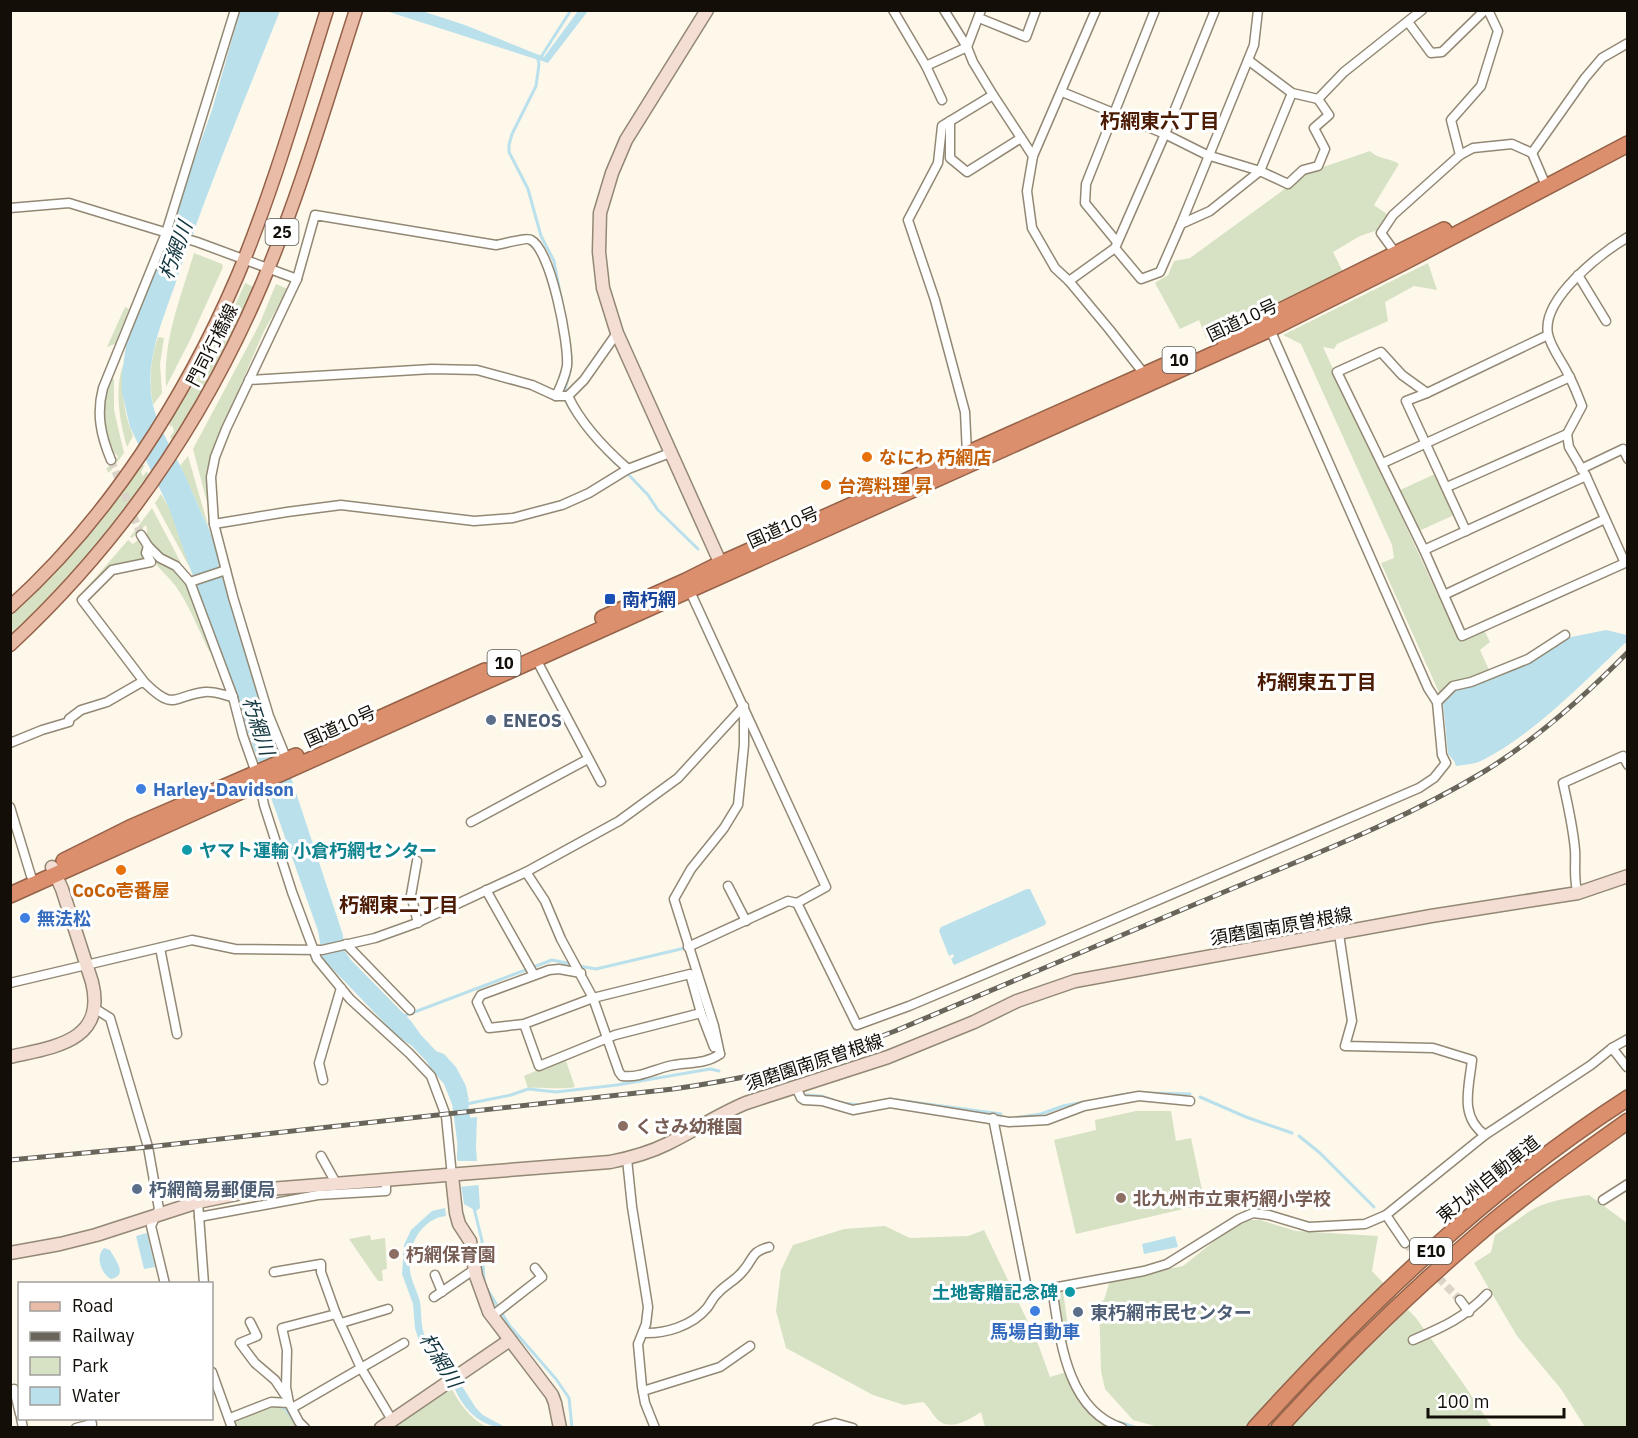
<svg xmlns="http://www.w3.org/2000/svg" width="1638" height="1438" font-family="'IBM Plex Sans','Noto Sans JP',sans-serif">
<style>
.green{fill:#d7e2c4}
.water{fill:#bae0ec}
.pier{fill:#fef8eb}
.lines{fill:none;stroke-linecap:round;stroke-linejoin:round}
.stream{stroke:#bae0ec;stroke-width:3}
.river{stroke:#bae0ec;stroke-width:16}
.street-tunnel{stroke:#dbd5c9;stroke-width:8;stroke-dasharray:8 4;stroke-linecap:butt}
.street-casing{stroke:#928874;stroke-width:11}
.secondary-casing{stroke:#928874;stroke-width:15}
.primary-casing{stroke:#956249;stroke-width:15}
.highway-casing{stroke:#956249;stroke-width:18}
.street{stroke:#fff;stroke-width:8}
.secondary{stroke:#f4ddd3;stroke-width:12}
.primary{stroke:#e9bca7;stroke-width:12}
.highway{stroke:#db8f6c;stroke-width:15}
.rail-casing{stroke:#69655b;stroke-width:5}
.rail{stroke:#fff;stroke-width:3;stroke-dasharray:9;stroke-linecap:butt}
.food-dot{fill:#e8710a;stroke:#fff;stroke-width:2}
.transit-dot{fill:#1a4fb4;stroke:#fff;stroke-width:2}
.service-dot{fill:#5c6f8a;stroke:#fff;stroke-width:2}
.shop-dot{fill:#3f7fe0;stroke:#fff;stroke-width:2}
.culture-dot{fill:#0f9aa8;stroke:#fff;stroke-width:2}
.education-dot{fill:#8d6e63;stroke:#fff;stroke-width:2}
.labels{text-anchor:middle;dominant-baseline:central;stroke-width:6;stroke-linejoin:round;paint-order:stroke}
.shield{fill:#fff;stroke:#5a5752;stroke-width:1.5}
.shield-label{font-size:16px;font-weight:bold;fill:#130f08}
.street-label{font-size:18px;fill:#130f08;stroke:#fff}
.food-label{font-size:18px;font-weight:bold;fill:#c56008;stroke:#fff;text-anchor:start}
.transit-label{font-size:18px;font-weight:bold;fill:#164399;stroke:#fff;text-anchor:start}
.service-label{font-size:18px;font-weight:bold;fill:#4e5e75;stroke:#fff;text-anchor:start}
.shop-label{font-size:18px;font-weight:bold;fill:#366cbe;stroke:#fff;text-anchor:start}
.culture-label{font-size:18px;font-weight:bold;fill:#0d838f;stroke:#fff;text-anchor:start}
.education-label{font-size:18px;font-weight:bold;fill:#785e54;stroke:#fff;text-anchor:start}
.neighbourhood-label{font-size:20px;font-weight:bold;fill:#4b1b04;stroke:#fff}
.water-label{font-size:20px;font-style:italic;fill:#11353e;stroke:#fff}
</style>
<rect width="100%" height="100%" fill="#fef8eb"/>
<g class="green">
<path d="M1370,151C1377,159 1390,158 1399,164L1374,205L1391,217L1381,229L1360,236L1333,252L1344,274L1206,338L1199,320L1180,329L1155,283L1168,275L1174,261L1190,258L1286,188L1300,175Z"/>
<path d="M194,253L222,264L223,267L190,340L166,387C163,339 181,297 194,253Z"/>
<path d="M1428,263L1437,290L1414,286L1385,302L1388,321L1337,344L1334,349L1323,347L1459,641L1484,630L1490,642L1480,650L1490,672L1441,697L1381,563L1394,558L1392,545L1301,344L1283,335Z"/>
<path d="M245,283L254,287C230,339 203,390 174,439L172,440L170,437L174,431L172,425L170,427L169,420L226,325Z"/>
<path d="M276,284L288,289L264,331L212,451L208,477L210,514L193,449L259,325Z"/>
<path d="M125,307L129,309L115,344L107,347Z"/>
<path d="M158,337L164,338L160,364L162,393L153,405C149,382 150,359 158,337Z"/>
<path d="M123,365C121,389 124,414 133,436L127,447C120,422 114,390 123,365Z"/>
<path d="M111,378L114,379V410L124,453L109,473L106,469L118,457L115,453L112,456C104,428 101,405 111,378Z"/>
<path d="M188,456L209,529L180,466Z"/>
<path d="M141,465H145L141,472L143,476L147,471L149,478C106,534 62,586 11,634V615L73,551Z"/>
<path d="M1435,474L1454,515L1419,531L1400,490Z"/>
<path d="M161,494L171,511L192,572L155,503Z"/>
<path d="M152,508L180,561L179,563C168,560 150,547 147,534C147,531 147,528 146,525L132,538L130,537Z"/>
<path d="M128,540L133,544L138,540L149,561L112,569L78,598Z"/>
<path d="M148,552C157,561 169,566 178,575C196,593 204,629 214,652L209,651C198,629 189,604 174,584C165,573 155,566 148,552Z"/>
<path d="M565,1058L575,1087C558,1090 544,1087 528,1088L524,1076Z"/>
<path d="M1136,1111H1171L1176,1141L1191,1138L1205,1204L1076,1234L1054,1140L1096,1130L1095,1120Z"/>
<path d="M1589,1195L1627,1223V1427H1585L1561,1389L1517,1336L1474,1263L1491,1252L1495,1235C1507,1228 1518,1219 1530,1211C1548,1200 1569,1198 1589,1195Z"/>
<path d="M1246,1220H1260L1296,1231L1378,1236L1372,1271L1416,1318L1463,1383L1492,1427L1162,1428L1133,1420L1105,1389L1101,1371L1099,1302L1104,1300L1110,1280L1183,1266L1228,1230Z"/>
<path d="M885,1226L910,1238L968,1236L984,1230L1037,1341L1050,1377L1066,1372L1110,1427H985L981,1412C970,1419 952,1431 939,1421C933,1416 930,1408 923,1402L904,1405L873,1395L786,1348L776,1311L781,1270L793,1245L844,1229Z"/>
<path d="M370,1235L371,1240L385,1238L387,1269L382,1270L383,1281H378L349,1239Z"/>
<path d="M1063,1291L1070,1341L1065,1342L1058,1293Z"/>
<path d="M452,1389C460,1405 471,1419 487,1427H394Z"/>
<path d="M275,1406L284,1409L297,1427H235L233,1422Z"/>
</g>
<g class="water">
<path d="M240,11H280C244,101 207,190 176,282C164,317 147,354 151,392C153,419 169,443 181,467C191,488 199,509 209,529L343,935L344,950L351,960L411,1021L421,1035L436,1051L444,1054L456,1067L466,1086L469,1101L452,1104L444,1084L431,1069L427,1062L412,1046L398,1037L323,959L318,931L169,508L130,427L122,392V373L127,339L157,264L212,110Z"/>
<path d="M386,11H422L465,25L544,57L578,11H588L548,63Z"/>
<path d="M1606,630L1627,635L1628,645L1625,643C1583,683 1534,734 1483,760C1476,764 1465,765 1456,766L1454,761L1448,754L1443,703L1454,691L1474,685L1530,663L1566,638Z"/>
<path d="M1027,889H1030L1046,922L1045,925L954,965L951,959L954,957L953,954L949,956L939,931L941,927Z"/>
<path d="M477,1117L476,1147L480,1208L476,1211L464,1204L457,1158L458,1119Z"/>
<path d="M445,1208L446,1216C419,1219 405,1250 411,1276C413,1285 418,1293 420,1302C422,1313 420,1328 426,1338C434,1350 446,1356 453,1369L446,1374L440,1362L419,1341L415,1328L413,1304L402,1274L404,1245L411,1230L432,1211Z"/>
<path d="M147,1233L155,1267L144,1269L136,1236Z"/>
<path d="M1175,1236L1178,1247L1144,1254L1142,1244Z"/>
<path d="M104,1248L110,1250C115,1260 129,1275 111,1279C101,1274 95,1256 104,1248Z"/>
<path d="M460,1383L476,1408L483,1415L505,1427C481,1428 463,1409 454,1387Z"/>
</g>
<path class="pier" d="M454,1161H477L479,1185L458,1187Z"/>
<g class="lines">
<g class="stream">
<path d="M541,57L571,10"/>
<path d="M538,60L539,64L536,86L512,134L509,145V152L528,189L541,236L554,261L563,308"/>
<path d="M571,356C573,388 553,387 575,416"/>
<path d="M604,452L616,464"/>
<path d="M626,472L648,495L658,510L698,549"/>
<path d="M579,966L596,969L685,948"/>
<path d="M404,1016L552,960L572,964"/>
<path d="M789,1078L790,1081"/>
<path d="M1147,1093L1190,1094"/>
<path d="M806,1095L821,1096L833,1100"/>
<path d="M1114,1096L1128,1094"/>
<path d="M1200,1097L1246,1117L1292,1133"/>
<path d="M890,1099L1001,1114"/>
<path d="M842,1103L860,1105"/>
<path d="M461,1105L511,1095L528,1089L556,1092L617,1085L710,1069L719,1071"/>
<path d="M1015,1118L1041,1114L1063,1106L1084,1102"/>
<path d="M990,1121L1005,1200"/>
<path d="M1299,1136L1320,1153L1374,1207"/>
<path d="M474,1208L482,1241L484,1281"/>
<path d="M486,1287L509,1325L556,1379L569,1398L572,1428"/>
<path d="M1024,1289L1026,1298L1047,1293"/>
<path d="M278,1406L285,1408L296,1424"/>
<path d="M1119,1422L1137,1428"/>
</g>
<path class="river" d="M452,1081L460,1102L465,1140"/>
<g class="street-tunnel">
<path d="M111,460L141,535"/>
<path d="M1405,1243L1460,1300"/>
</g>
<g class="street-casing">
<g id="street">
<path d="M893,10L926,66L967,47L981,10"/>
<path d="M944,10L967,47L973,62L993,95L1033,156"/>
<path d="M1096,10L1033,156L1027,191L1032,228L1055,268L1069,281L1109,329L1145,375"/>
<path d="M1258,10L1254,45L1248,60L1292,93L1318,99L1344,72L1422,10"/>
<path d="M979,18L1026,37L1036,10"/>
<path d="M1408,22L1431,53L1442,52L1485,10"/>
<path d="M926,66L942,100"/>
<path d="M1062,92L1165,134L1207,155L1260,171L1288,184L1303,170L1318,166L1325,149L1314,128L1329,115L1318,99"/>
<path d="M950,121V158L967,172L1021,138"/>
<path d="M1532,153L1585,78L1602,58L1628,43"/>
<path d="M1460,155L1451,120L1481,86L1498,31L1488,10"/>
<path d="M10,208L69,203L197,242L297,279"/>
<path d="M1181,224L1248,60"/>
<path d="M1117,242L1085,203L1086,184L1155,10"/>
<path d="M1115,248L1141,279L1160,272L1181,224L1210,211L1260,171L1292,93"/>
<path d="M1397,255L1381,233L1393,215L1460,155L1473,148L1512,144L1532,153L1547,188"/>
<path d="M1578,275L1606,321"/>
<path d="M1069,281L1115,248L1165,134L1215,10"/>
<path d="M1548,335L1427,393L1402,375L1381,352L1337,372L1424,550L1462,636L1625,563L1586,476L1569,447L1567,434L1582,406C1578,396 1574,385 1569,376C1563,362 1551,349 1548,334C1541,299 1601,253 1628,237"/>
<path d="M249,380L432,369L477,370L532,385L556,396H568L584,380L617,333"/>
<path d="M1427,393L1406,401L1466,531"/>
<path d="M568,396C581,424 604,448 628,469"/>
<path d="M967,454L965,412L935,300L908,220L938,163L942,126L993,95"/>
<path d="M111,460C101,436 96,414 103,388L166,233L235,10"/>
<path d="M1383,463L1570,377"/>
<path d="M1581,469L1623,449L1628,459"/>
<path d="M1447,487L1567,434"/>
<path d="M214,524L287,512L341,505L474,521L513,518L562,505L589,493L628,469L670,453"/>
<path d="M141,535L148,546L160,558L176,566L190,582L233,697L243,736L260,784L264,805L292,892L317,959L350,999L409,1053L431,1076L446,1116L452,1176"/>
<path d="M1424,550L1586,476"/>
<path d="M190,582L226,570"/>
<path d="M688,587L826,887L797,903L857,1025L909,1006L1049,947L1419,788L1434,778L1446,763L1442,755L1437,702L1428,688L1269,327"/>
<path d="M1444,595L1605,519"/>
<path d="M536,659L601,782"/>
<path d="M145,683L82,600L112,570L151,562L146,553L148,546"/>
<path d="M1437,702L1453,686L1471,682L1528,659L1565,635"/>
<path d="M10,743L42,730L69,722V719L81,710L107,702L140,683H145C175,712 172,696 205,692C214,691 224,695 233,697"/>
<path d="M287,760L269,716L233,597L214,524L211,477L215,457L226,429L297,279L315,215L496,245C503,244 527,237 531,240C551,250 569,344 567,366C565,377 561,386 556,396"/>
<path d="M10,807L31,876"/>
<path d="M471,822L588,759"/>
<path d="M417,861L411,895L418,923"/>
<path d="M526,872L545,901L561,939L593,998L619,1072L622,1076C639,1078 653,1070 669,1066C686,1062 705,1065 720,1054"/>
<path d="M728,886L746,921"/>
<path d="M486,890L534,975"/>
<path d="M1578,893C1573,881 1576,863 1575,850C1573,827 1568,805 1563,783L1623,756L1628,765"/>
<path d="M1339,934L1352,1021L1345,1046L1433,1048L1472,1060C1469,1088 1459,1116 1485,1135"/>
<path d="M346,944L410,1010"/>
<path d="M688,947L788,901L797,903"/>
<path d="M160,948L177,1034"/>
<path d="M10,983L192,940L235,949L322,950L375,938L414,924L526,872L619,821L678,778L744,706"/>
<path d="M94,1008L110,1018L148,1147L159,1209L151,1226L165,1284"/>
<path d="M701,1013L714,1047"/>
<path d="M524,1024L539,1066L615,1035L701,1013L690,974L593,998L524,1024L489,1028L477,1002L481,995L549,970L559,969L581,973"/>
<path d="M1612,1048L1627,1067"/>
<path d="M720,1054L714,1026L674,899L691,869L724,828L738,805L744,745V710"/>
<path d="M323,1080L319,1063L341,988"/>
<path d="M796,1087L801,1098L804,1100L822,1101L853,1110L890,1103L1009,1122L1047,1120L1084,1106L1139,1096L1190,1101"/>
<path d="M993,1118L1027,1288L1031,1292L1144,1271L1167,1264L1239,1219L1253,1213L1269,1215L1309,1227L1365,1224L1386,1215L1485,1135L1591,1065L1612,1048L1628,1039"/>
<path d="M321,1156L336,1183"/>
<path d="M627,1159L632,1207L648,1307L646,1324L638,1344L642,1387L645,1403L655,1428"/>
<path d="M1603,1200L1628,1184"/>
<path d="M198,1202L204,1284"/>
<path d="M1386,1215L1405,1243"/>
<path d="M199,1217L318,1195L386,1191V1180"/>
<path d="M274,1272L321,1264V1272L336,1314"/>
<path d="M435,1275L442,1292"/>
<path d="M1052,1288C1060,1338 1066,1410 1122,1428"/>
<path d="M434,1297L475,1269"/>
<path d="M1460,1300L1469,1312"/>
<path d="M492,1316L542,1277L535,1268"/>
<path d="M250,1322L257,1336L240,1343L255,1363L275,1380L285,1395"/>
<path d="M341,1323L388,1309"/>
<path d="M643,1333C665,1334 692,1326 707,1308C711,1303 713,1297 718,1293C725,1285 736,1280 743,1271C754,1259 750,1252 769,1247"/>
<path d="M1413,1340C1443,1327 1464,1318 1487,1294"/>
<path d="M212,1372L232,1428"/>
<path d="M14,1389L20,1414"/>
<path d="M643,1391L720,1367L750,1346"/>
<path d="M289,1403L286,1387L287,1350L282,1328L336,1314L361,1368L404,1343"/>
<path d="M292,1408L361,1368L392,1420"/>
<path d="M21,1418L23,1428"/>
<path d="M230,1418L271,1402L289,1403L299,1422L305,1428"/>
<path d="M76,1428L92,1424L90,1418"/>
<path d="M817,1428L835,1423L853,1428"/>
</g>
</g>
<g class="secondary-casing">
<g id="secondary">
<path d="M707,10L626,140L612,173L600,213L599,252L603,288L617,333L724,571"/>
<path d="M10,1057C53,1047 107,1042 92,982L62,889L52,867"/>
<path d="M452,1176L456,1213L459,1224L470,1241L476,1276L489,1312L552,1395L555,1403L560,1428"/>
<path d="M10,1253L60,1244L96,1235L198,1202L257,1190L610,1162C630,1158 649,1153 667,1144C694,1131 719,1114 746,1103L888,1057L974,1022L1017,1001L1075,981L1431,916L1578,893L1628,876"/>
<path d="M381,1428L510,1340"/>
</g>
</g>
<g class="primary-casing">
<g id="primary">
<path d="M10,607C109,518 185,398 237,277C273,191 299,99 327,10"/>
<path d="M10,645C121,542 202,424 261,286C299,197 326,103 356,10"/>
</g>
</g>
<g class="highway-casing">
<g id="highway">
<path d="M1224,339L1444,230"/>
<path d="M603,618L686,581L720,564L1164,366"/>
<path d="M334,739L485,671"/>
<path d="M64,861L130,828L296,756"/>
<path d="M10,895L1270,329L1402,263L1628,144"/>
<path d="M1255,1428C1367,1305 1488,1188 1628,1098"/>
<path d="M1279,1428C1341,1360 1406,1296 1475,1237C1523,1195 1576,1158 1628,1121"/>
</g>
</g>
<use href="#street" class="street"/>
<use href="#secondary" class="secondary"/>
<use href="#primary" class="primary"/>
<use href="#highway" class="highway"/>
<g class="rail-casing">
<path id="rail" d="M10,1160L148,1147L673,1089C729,1081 785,1070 839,1052C858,1046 876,1038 895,1031C1002,986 1109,940 1217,895C1307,857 1401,822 1485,771C1538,738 1584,697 1628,652"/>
</g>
<use href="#rail" class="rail"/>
</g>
<g class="food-dot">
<circle cx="867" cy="457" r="6"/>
<circle cx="826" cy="485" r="6"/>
<circle cx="121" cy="870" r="6"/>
</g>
<rect class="transit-dot" x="604" y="593" width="12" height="12" rx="3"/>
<g class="service-dot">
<circle cx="491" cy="720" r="6"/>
<circle cx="137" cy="1189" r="6"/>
<circle cx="1078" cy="1312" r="6"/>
</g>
<g class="shop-dot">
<circle cx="141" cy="789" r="6"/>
<circle cx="25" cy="918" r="6"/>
<circle cx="1035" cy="1311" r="6"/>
</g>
<g class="culture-dot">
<circle cx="187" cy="850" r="6"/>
<circle cx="1070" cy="1292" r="6"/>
</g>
<g class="education-dot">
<circle cx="623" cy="1126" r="6"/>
<circle cx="1121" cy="1198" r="6"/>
<circle cx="394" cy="1254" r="6"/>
</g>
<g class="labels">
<g class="shield">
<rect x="265.5" y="219" width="33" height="26" rx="4.5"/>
<rect x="1162.5" y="347" width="33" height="26" rx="4.5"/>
<rect x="487.5" y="650" width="33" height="26" rx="4.5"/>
<rect x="1410" y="1238" width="42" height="26" rx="4.5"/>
</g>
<g class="shield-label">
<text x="282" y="232">25</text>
<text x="1179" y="360">10</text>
<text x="504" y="663">10</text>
<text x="1431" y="1251">E10</text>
</g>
<g class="street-label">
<text transform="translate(1242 320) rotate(-25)">国道10号</text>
<text transform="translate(212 345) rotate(-63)">門司行橋線</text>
<text transform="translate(783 527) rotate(-24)">国道10号</text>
<text transform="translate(340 726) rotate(-24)">国道10号</text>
<text transform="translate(1281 926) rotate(-10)">須磨園南原曽根線</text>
<text transform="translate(814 1062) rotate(-18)">須磨園南原曽根線</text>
<text transform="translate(1488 1179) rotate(-39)">東九州自動車道</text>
</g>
<g class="food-label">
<text x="879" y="457">なにわ 朽網店</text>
<text x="838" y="485">台湾料理 昇</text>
<text x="121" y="890" text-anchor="middle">CoCo壱番屋</text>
</g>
<g class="transit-label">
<text x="622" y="599">南朽網</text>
</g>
<g class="service-label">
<text x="503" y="720">ENEOS</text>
<text x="149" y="1189">朽網簡易郵便局</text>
<text x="1090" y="1312">東朽網市民センター</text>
</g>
<g class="shop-label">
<text x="153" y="789">Harley-Davidson</text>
<text x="37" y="918">無法松</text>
<text x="1035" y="1331" text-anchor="middle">馬場自動車</text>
</g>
<g class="culture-label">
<text x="199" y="850">ヤマト運輸 小倉朽網センター</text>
<text x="1058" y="1292" text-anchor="end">土地寄贈記念碑</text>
</g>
<g class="education-label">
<text x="635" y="1126">くさみ幼稚園</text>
<text x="1133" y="1198">北九州市立東朽網小学校</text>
<text x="406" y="1254">朽網保育園</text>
</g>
<g class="neighbourhood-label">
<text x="1160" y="120">朽網東六丁目</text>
<text x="1317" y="681">朽網東五丁目</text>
<text x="399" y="904">朽網東二丁目</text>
</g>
<g class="water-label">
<text transform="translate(175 250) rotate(-70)">朽網川</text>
<text transform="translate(259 726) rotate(72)">朽網川</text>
<text transform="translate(441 1360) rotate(58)">朽網川</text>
</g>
</g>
<rect width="1638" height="1438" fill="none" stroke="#130f08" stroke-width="24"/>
<rect x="18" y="1282" width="195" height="138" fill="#ffffff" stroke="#a19f9c" stroke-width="1.5"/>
<rect x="30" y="1302" width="30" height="9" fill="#e9bca7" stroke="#a19f9c" stroke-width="1.5"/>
<text x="72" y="1312" font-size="18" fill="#130f08">Road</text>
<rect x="30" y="1332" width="30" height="9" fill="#69655b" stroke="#a19f9c" stroke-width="1.5"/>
<text x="72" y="1342" font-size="18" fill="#130f08">Railway</text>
<rect x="30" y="1357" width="30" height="18" fill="#d7e2c4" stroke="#a19f9c" stroke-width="1.5"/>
<text x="72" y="1372" font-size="18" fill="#130f08">Park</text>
<rect x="30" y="1387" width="30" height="18" fill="#bae0ec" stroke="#a19f9c" stroke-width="1.5"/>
<text x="72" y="1402" font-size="18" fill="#130f08">Water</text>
<path d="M1428 1408v9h136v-9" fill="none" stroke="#130f08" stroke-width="3"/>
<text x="1437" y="1408" font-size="18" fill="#130f08" stroke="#ffffff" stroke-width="4.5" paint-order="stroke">100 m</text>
</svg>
